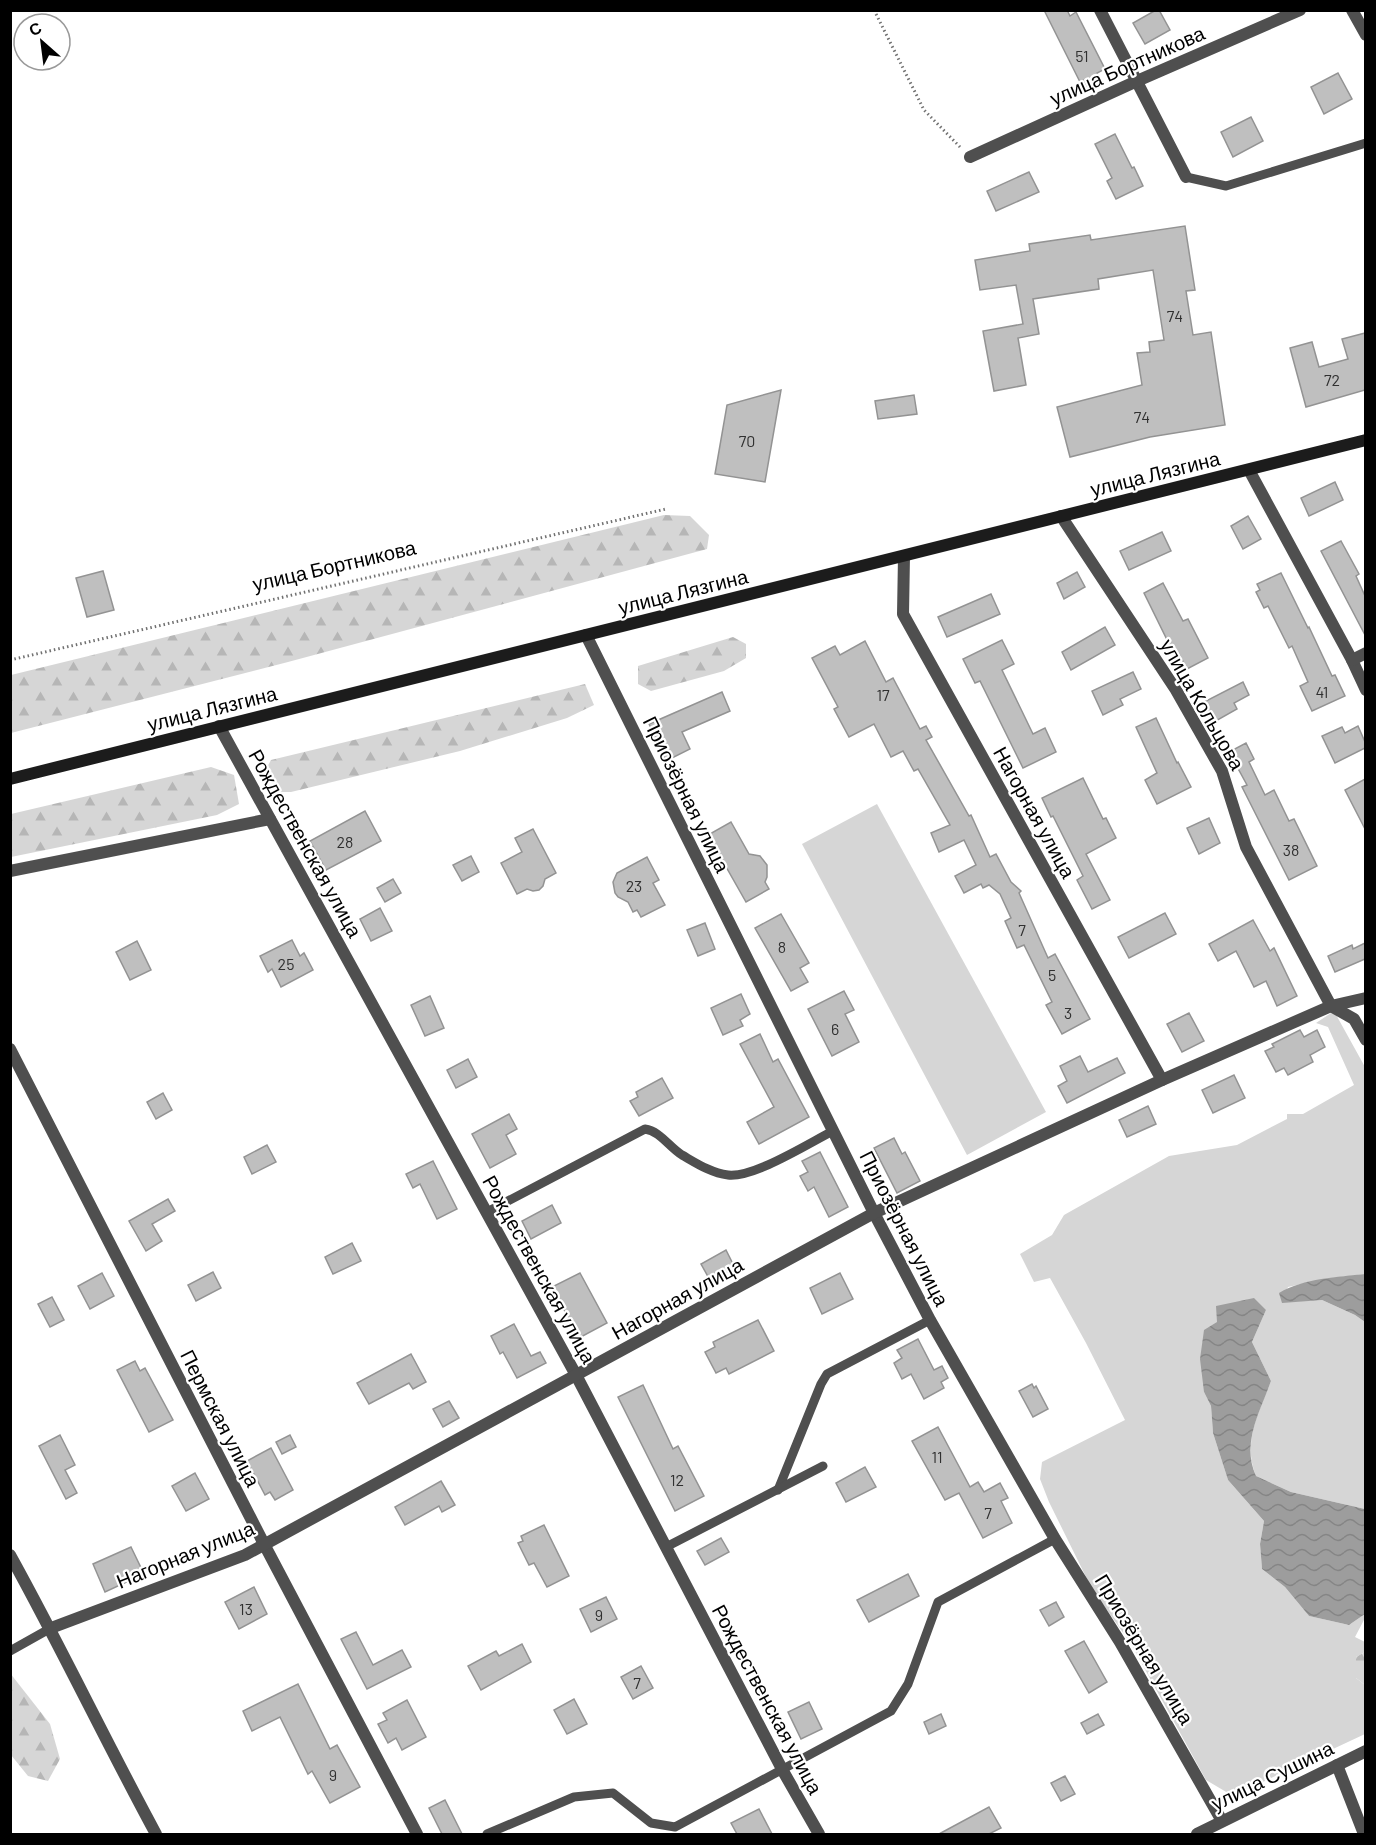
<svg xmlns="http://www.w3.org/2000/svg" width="1376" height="1845" font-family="Barlow,sans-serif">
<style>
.green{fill:#d6d6d6}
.forest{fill:url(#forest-firs)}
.water{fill:url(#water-waves)}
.building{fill:#bfbfbf;stroke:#939393;stroke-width:1.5}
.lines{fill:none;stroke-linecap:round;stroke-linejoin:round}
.path{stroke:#717171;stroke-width:3;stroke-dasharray:1.5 3;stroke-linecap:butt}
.service{stroke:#4f4f4f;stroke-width:9}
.minor{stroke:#4f4f4f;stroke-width:12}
.tertiary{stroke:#4f4f4f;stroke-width:12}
.secondary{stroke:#1c1c1c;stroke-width:12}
.labels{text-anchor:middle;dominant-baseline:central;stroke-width:4.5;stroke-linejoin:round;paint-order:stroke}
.number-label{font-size:16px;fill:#303030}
.street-label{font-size:20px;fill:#000;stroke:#fff}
</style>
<defs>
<pattern id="forest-firs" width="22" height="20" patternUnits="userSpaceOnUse" patternTransform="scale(1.5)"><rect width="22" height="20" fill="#d6d6d6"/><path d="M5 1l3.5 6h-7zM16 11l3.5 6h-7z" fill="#b6b6b6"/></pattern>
<pattern id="water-waves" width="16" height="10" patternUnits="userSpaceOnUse" patternTransform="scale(1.5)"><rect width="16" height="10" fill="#9d9d9d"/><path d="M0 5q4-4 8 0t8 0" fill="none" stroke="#858585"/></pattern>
</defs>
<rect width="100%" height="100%" fill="#fff"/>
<g class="green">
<path d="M877,804L1046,1112L967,1155L802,844Z"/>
<path d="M1334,1011L1365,1067V1274L1324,1279L1288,1287L1282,1302L1322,1300L1355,1315L1365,1322V1509L1291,1492L1256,1476C1242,1442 1259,1412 1271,1381L1252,1342L1266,1310L1217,1322L1204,1392L1211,1406L1213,1433L1228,1480L1264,1521L1260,1544L1262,1569L1285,1587L1309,1616L1349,1625L1365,1614V1618L1355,1637L1365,1642V1652L1356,1657V1678L1365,1685V1734L1233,1796L1206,1780L1131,1644L1092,1589L1049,1502L1040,1479L1042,1462L1125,1420L1086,1343L1050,1278L1034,1282L1020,1254L1052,1235L1064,1215L1169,1156L1237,1145L1287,1119V1114H1303L1354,1085L1328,1027L1316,1023Z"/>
</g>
<g class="forest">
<path d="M664,515L690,516L709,535L707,549L288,662L11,733V675Z"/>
<path d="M733,637L746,644V658L724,671L651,691L638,684V666Z"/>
<path d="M585,684L594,705L567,718L460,751L291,792H278L265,771L271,760Z"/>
<path d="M211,767L234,775L239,804L217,815L11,857V814Z"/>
<path d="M1365,1652V1685L1356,1678V1657Z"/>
<path d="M10,1673L50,1724L60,1759L48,1781L28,1776L11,1755Z"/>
</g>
<g class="water">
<path d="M1365,1274V1322L1355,1315L1322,1300L1282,1303L1279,1293C1304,1278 1338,1277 1365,1274Z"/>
<path d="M1254,1298L1266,1310L1252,1342L1271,1381C1260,1412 1241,1443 1256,1476L1291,1492L1365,1509V1614L1349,1625L1309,1616L1285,1587L1262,1569L1260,1544L1264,1521L1228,1480L1213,1433L1211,1406L1204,1392L1200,1359L1204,1330L1217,1322L1216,1306Z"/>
</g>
<g class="building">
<path d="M1044,10H1067L1070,16L1076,12L1105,69L1097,73L1100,80L1087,87L1083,80L1080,82Z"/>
<path d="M1156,10H1159L1170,30L1145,44L1133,23Z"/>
<path d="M1338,73L1352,99L1324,114L1311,87Z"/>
<path d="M1251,117L1263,141L1233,157L1221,132Z"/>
<path d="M1115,134L1132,168L1134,167L1143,186L1116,199L1107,181L1112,178L1095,144Z"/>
<path d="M1029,172L1039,192L996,211L987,191Z"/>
<path d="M1185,226L1195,290L1186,291L1193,335L1211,332L1225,425L1150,437L1070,457L1057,407L1142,385L1137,353L1150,352L1149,342L1164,340L1153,270L1098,279L1099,289L1033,299L1039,334L1018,338L1026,385L994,391L983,331L1023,324L1016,285L980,290L975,260L1030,251L1029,244L1090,235L1091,240Z"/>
<path d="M1365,333V390L1306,407L1290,348L1312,342L1319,367L1348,359L1342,339Z"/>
<path d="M781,390L765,482L715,474L727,405Z"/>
<path d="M914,395L917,414L878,419L875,401Z"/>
<path d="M1335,482L1343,500L1309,516L1301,498Z"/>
<path d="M1248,516L1261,539L1243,549L1231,526Z"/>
<path d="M1162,532L1171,551L1129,570L1120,551Z"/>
<path d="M1341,541L1359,574L1356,576L1365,596V635L1321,551Z"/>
<path d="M103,571L114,610L87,617L76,578Z"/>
<path d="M1077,572L1085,587L1064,599L1057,583Z"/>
<path d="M1281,573L1308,628L1309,627L1332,676L1335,675L1345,696L1312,711L1300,686L1308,682L1292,646L1289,648L1268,606L1264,608L1256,592L1260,590L1257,584Z"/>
<path d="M1163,583L1183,621L1188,619L1208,658L1187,669L1179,654L1175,656L1144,593Z"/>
<path d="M991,594L1000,614L947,637L938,617Z"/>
<path d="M1105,627L1115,645L1071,670L1062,652Z"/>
<path d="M1002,640L1014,664L1002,670L1033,734L1045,728L1056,752L1023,768L980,681L975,683L963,659Z"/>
<path d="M865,641L886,682L893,678L920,729L926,726L932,737L926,740L969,816L971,815L990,857L996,854L1011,882L1021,891L1019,893L1048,958L1055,954L1090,1019L1062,1034L1046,1005L1052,1002L1024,945L1017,948L1005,921L1011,918L1000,894L989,885L983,888L981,884L964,893L955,876L976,865L964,840L939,852L931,833L950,825L918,769L914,771L903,751L891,757L874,724L849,737L834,709L838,707L812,658L835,646L840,655Z"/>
<path d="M1133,672L1141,689L1120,699L1123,705L1103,715L1092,691Z"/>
<path d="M1243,682L1249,695L1234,703L1237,709L1214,722L1204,702Z"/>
<path d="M722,692L730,711L682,732L690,749L666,761L649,724Z"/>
<path d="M1156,718L1177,763L1178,762L1191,787L1157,804L1145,780L1157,773L1136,727Z"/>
<path d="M1358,726L1365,742V748L1335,763L1322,736L1342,727L1345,733Z"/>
<path d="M1246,743L1254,759L1249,762L1265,795L1274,790L1289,821L1294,819L1317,866L1289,880L1242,787L1247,785L1229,752Z"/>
<path d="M1083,778L1103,819L1106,818L1116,838L1086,854L1110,900L1092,909L1077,880L1083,876L1053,816L1051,817L1042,798Z"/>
<path d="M1365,779V829L1345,790Z"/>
<path d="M365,811L381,841L326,870L310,841Z"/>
<path d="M1209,818L1220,843L1199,854L1187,828Z"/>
<path d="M731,822L749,854L760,856L767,865V877L765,882L769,889L746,902L708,835Z"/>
<path d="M533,829L556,873L545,879L543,886L539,890L533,891L527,889L517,894L501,863L522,852L515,838Z"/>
<path d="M471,856L479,872L462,881L453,865Z"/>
<path d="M647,857L659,880L653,883L665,905L641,917L637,910L633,912L628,902L618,897L615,893L613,882L617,873Z"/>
<path d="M393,879L401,893L385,902L377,888Z"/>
<path d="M380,908L392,931L371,941L360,919Z"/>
<path d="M1165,913L1176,934L1129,958L1118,937Z"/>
<path d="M781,914L809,963L800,968L808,982L791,991L755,928Z"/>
<path d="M1253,920L1270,951L1274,948L1297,996L1277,1006L1266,981L1254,987L1236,951L1218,961L1209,944Z"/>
<path d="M705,923L715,949L698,956L687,930Z"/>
<path d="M292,940L300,956L304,953L313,970L281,987L272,969L268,972L260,956Z"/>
<path d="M137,941L151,970L130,980L116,952Z"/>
<path d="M1365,943V959L1335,972L1328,956L1352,945L1353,949Z"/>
<path d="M844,991L854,1010L845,1014L859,1042L832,1056L808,1009Z"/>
<path d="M741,994L750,1014L740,1020L743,1026L723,1035L711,1008Z"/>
<path d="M430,996L444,1028L425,1036L411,1005Z"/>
<path d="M1189,1013L1204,1041L1182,1052L1167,1024Z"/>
<path d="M1300,1030L1304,1037L1317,1030L1325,1047L1310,1055L1313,1062L1288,1075L1284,1068L1276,1072L1265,1051L1274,1047L1272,1044Z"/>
<path d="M760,1034L773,1062L778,1059L809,1117L759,1144L747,1122L774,1107L740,1044Z"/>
<path d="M1080,1056L1088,1072L1117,1058L1125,1073L1067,1103L1058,1086L1067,1081L1060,1066Z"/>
<path d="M468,1059L477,1077L456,1088L447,1070Z"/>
<path d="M1234,1075L1245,1098L1213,1113L1202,1090Z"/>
<path d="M662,1078L673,1098L639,1116L630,1101L638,1097L636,1092Z"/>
<path d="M163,1093L172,1110L156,1119L147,1102Z"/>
<path d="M1148,1106L1156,1124L1127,1137L1119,1120Z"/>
<path d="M509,1114L517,1129L506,1135L516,1154L490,1168L472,1134Z"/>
<path d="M894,1138L902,1154L905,1152L920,1181L897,1193L874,1148Z"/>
<path d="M267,1145L276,1162L252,1174L244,1157Z"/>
<path d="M820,1152L848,1207L829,1217L814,1187L808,1191L800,1176L808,1172L802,1161Z"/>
<path d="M433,1161L457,1209L437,1219L420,1184L413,1188L406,1174Z"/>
<path d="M168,1199L175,1211L152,1224L162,1241L146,1251L129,1221Z"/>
<path d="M552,1205L561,1223L531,1239L522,1221Z"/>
<path d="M352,1243L361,1261L333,1274L325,1257Z"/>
<path d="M726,1250L735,1268L711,1282L701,1264Z"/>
<path d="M213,1272L221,1288L196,1301L188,1285Z"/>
<path d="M102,1273L114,1296L90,1309L78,1286Z"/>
<path d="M580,1273L607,1323L579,1338L552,1287Z"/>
<path d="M840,1273L853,1299L822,1314L810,1288Z"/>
<path d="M52,1297L64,1320L50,1327L38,1304Z"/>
<path d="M758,1320L774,1351L729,1374L726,1368L716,1373L705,1352L715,1347L713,1342Z"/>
<path d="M514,1324L531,1356L540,1352L546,1363L517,1378L503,1352L500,1354L491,1336Z"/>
<path d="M918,1339L934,1370L942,1366L948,1378L941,1382L944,1388L924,1399L911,1374L902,1379L894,1363L902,1358L897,1350Z"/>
<path d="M411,1354L426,1382L413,1389L409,1383L369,1404L357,1383Z"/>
<path d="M135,1361L140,1371L145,1368L173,1420L149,1432L117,1370Z"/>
<path d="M1032,1384L1034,1388L1036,1386L1048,1409L1033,1417L1019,1391Z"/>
<path d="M643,1385L673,1449L678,1446L704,1496L675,1511L618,1397Z"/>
<path d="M449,1401L459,1418L443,1427L433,1409Z"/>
<path d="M938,1427L970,1487L978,1482L984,1492L1000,1483L1008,1498L1001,1501L1012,1523L983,1538L959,1493L945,1500L912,1441Z"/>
<path d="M60,1435L75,1465L65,1470L77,1493L66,1499L39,1446Z"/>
<path d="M290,1435L296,1447L282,1454L276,1442Z"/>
<path d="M271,1448L293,1490L275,1500L270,1492L265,1495L247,1461Z"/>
<path d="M865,1467L876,1487L846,1502L836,1483Z"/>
<path d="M195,1473L209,1499L186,1511L172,1486Z"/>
<path d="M441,1481L455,1505L442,1512L439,1506L405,1525L395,1507Z"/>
<path d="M544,1525L569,1576L547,1587L534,1563L529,1565L518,1543L523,1541L521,1536Z"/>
<path d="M721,1538L729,1552L705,1565L697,1551Z"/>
<path d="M131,1547L144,1574L105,1592L93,1564Z"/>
<path d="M908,1574L919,1596L869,1622L857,1600Z"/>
<path d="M254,1587L267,1614L239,1629L225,1602Z"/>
<path d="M606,1597L617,1619L591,1632L580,1609Z"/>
<path d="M1056,1602L1064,1617L1049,1626L1040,1610Z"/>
<path d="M356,1632L373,1665L402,1650L411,1667L367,1689L341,1639Z"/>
<path d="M1084,1641L1107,1682L1089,1693L1065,1651Z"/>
<path d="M522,1644L531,1662L481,1690L468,1666L496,1651L499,1656Z"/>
<path d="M641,1666L653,1688L633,1699L621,1677Z"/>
<path d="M298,1684L330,1749L337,1745L360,1787L330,1803L312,1771L308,1774L280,1717L252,1731L243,1711Z"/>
<path d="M574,1699L587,1724L567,1734L554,1710Z"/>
<path d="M407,1700L426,1737L402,1750L396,1738L388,1743L378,1724L387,1720L383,1713Z"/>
<path d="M809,1702L822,1729L801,1739L788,1712Z"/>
<path d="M941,1714L946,1726L929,1734L924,1722Z"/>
<path d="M1098,1714L1104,1725L1087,1734L1081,1723Z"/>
<path d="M1065,1776L1075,1794L1061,1801L1051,1783Z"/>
<path d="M445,1800L462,1834H442L429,1808Z"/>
<path d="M989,1807L1001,1828L989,1834H939Z"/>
<path d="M759,1809L772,1834H737L731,1823Z"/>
</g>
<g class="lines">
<g class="path">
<path d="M874,10L924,110L960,147"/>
<path d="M10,660L666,509"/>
</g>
<g class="service">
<path d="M1186,177L1226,186L1366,143"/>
<path d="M487,1212L645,1129C660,1131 669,1147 682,1155C696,1163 711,1173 728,1175C754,1178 809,1143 833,1131"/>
<path d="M778,1490L821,1384L827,1374L930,1320"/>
<path d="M666,1547L823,1466"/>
<path d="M10,1651L51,1628"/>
<path d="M487,1834L574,1797L613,1793L651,1823L675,1827L891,1711L908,1684L938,1602L1055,1539"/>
</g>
<g class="minor">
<path d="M1100,10L1186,177"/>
<path d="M1352,10L1366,35"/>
<path d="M970,157L1137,81L1300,10"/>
<path d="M1249,470L1352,660L1366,690"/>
<path d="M1061,516L1176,690L1222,771L1246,847L1331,1006L1354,1019L1366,1040"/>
<path d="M904,556L903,614L1162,1080"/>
<path d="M586,635L874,1213L930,1320L1055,1539L1120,1642L1222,1821"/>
<path d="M1352,660L1366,653"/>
<path d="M219,726L576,1375L783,1771L819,1834"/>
<path d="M10,871L270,819"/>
<path d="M10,1049L264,1544L417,1834"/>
<path d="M51,1628L245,1555L874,1213L1162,1080L1331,1006L1366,998"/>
<path d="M1337,1765L1364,1834"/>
</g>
<g class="tertiary">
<path d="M10,1555C61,1647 106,1742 156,1834"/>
<path d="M1197,1834L1366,1751"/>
</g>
<path class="secondary" d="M10,779L1366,440"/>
</g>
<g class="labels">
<g class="number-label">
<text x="1082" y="55">51</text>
<text x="1175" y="315">74</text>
<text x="1332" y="379">72</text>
<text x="1142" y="416">74</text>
<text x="747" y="440">70</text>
<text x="1322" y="691">41</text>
<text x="883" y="694">17</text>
<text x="345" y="841">28</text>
<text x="1291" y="849">38</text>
<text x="634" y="885">23</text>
<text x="1022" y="929">7</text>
<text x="782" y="946">8</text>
<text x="286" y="963">25</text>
<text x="1052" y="974">5</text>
<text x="1068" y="1012">3</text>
<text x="835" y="1028">6</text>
<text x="937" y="1456">11</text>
<text x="677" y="1479">12</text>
<text x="988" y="1512">7</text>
<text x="246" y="1608">13</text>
<text x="599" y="1614">9</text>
<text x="637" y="1682">7</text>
<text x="333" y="1774">9</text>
</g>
<g class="street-label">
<text transform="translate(1127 65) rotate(-24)">улица Бортникова</text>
<text transform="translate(1155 473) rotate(-14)">улица Лязгина</text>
<text transform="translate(334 565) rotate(-13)">улица Бортникова</text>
<text transform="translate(683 591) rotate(-14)">улица Лязгина</text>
<text transform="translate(1203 704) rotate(60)">улица Кольцова</text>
<text transform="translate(212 708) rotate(-14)">улица Лязгина</text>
<text transform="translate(687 794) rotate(64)">Приозёрная улица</text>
<text transform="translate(1035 812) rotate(61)">Нагорная улица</text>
<text transform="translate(306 843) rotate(61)">Рождественская улица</text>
<text transform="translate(905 1228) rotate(63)">Приозёрная улица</text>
<text transform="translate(540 1269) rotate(61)">Рождественская улица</text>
<text transform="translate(677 1298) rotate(-29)">Нагорная улица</text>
<text transform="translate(221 1418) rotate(63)">Пермская улица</text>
<text transform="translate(185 1554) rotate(-22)">Нагорная улица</text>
<text transform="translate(1145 1649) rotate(59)">Приозёрная улица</text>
<text transform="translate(768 1699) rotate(62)">Рождественская улица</text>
<text transform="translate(1272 1775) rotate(-26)">улица Сушина</text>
</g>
</g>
<rect width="1376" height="1845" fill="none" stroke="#000000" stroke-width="24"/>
<g transform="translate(42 42) rotate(332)"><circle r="28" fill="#ffffff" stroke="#999999" stroke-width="1.5"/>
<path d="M0-4.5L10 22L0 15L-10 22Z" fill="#000000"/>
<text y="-9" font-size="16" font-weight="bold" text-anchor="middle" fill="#000000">С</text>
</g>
</svg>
